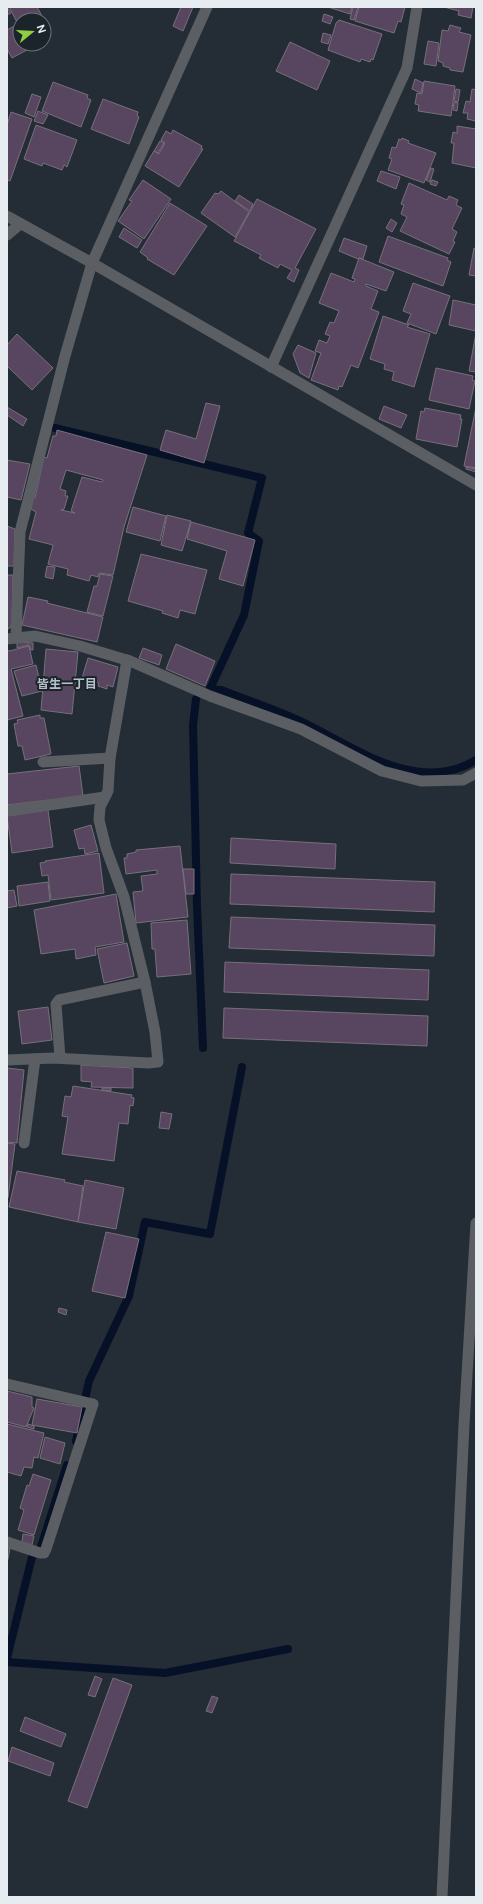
<svg xmlns="http://www.w3.org/2000/svg" width="483" height="1904" font-family="'DM Sans','Noto Sans JP',sans-serif">
<style>
.lines{fill:none;stroke-linecap:round;stroke-linejoin:round}
.stream{stroke:#061127;stroke-width:8}
.building{fill:#584661;stroke:#776f7a;fill-rule:evenodd}
.service{stroke:#5b5f63;stroke-width:11}
.minor{stroke:#5b5f63;stroke-width:11}
.labels{text-anchor:middle;dominant-baseline:central;stroke-width:4;stroke-linejoin:round;paint-order:stroke}
.neighbourhood-label{font-size:12px;font-weight:bold;fill:#b6c1cb;stroke:#1b232b}
</style>
<rect width="100%" height="100%" fill="#242d35"/>
<g class="lines">
<g class="stream">
<path d="M55,428L262,478L248,533L259,541L244,615L210,689L221,690C247,700 274,709 300,721C353,746 417,796 476,760"/>
<path d="M196,699L193,725L197,905L203,1048"/>
<path d="M76,1441L89,1381L129,1296L145,1222L210,1234L242,1067"/>
<path d="M41,1547L67,1465"/>
<path d="M7,1658L32,1557"/>
<path d="M7,1662L165,1673L288,1649"/>
</g>
</g>
<g class="building">
<path d="M7,7L11,13L7,15Z"/>
<path d="M9,7H37L47,25L44,26V20H20V44H38L12,58L7,49V30L18,24Z"/>
<path d="M181,7H193L183,31L173,26Z"/>
<path d="M328,7H352L350,14Z"/>
<path d="M353,7H358L354,20L350,19Z"/>
<path d="M359,7H405L401,22L398,21L394,33L355,21Z"/>
<path d="M444,7H473L471,18L458,15L459,11Z"/>
<path d="M324,14L333,17L330,24L322,21Z"/>
<path d="M339,20L382,34L373,60L371,59L370,62L361,59L360,62L328,50L336,23Z"/>
<path d="M450,25L461,28L459,32L471,35L463,72L450,70V68L443,66V63L438,61L442,30L448,31Z"/>
<path d="M323,33L331,35L328,44L321,42Z"/>
<path d="M428,41L439,43L436,66L424,64Z"/>
<path d="M290,42L330,61L317,90L276,71Z"/>
<path d="M415,79L423,83L421,93L412,89Z"/>
<path d="M424,81L455,86L451,116L418,111L419,105L415,104L417,93L422,94Z"/>
<path d="M53,82L88,95L87,98L91,100L81,127L42,111Z"/>
<path d="M456,89L460,90L458,102L454,101Z"/>
<path d="M472,89L476,90V121L467,119L468,113H463L466,101L470,102Z"/>
<path d="M32,94L41,97L34,117L25,113Z"/>
<path d="M103,99L138,112L137,116L139,117L129,144L91,129Z"/>
<path d="M454,102L458,103L457,111L453,110Z"/>
<path d="M38,111L48,115L43,124L34,121Z"/>
<path d="M11,112L32,119L10,181L7,180V125Z"/>
<path d="M36,125L77,140L67,167L64,165L62,170L43,163L42,166L24,159Z"/>
<path d="M457,126L476,129V168L452,163L454,143H451L453,132L457,133Z"/>
<path d="M173,130L202,146L201,149H203L179,187L145,166L154,151L159,154L165,143L161,140L166,131L171,134Z"/>
<path d="M402,138L409,141L408,143L436,153L424,183L388,170L392,159L389,158L392,147L396,148L399,139L401,140Z"/>
<path d="M160,141L164,143L158,153L154,151Z"/>
<path d="M431,168L434,169L430,182L426,180Z"/>
<path d="M381,171L400,177L396,189L377,181Z"/>
<path d="M143,180L171,199L144,239L118,221L132,201L129,200Z"/>
<path d="M432,180L438,182L436,186L430,184Z"/>
<path d="M409,183L447,200L449,196L458,200L456,205L462,208L452,229L457,232L453,241L455,242L449,254L400,231L407,217L401,214L404,205L401,204Z"/>
<path d="M221,191L249,212L235,237L201,213L215,193L218,194Z"/>
<path d="M239,195L253,204L250,211L235,201Z"/>
<path d="M257,199L316,229L295,268L299,270L294,282L287,278L292,270L280,264L278,268L259,258L261,255L234,241Z"/>
<path d="M170,203L207,226L174,275L147,259L148,258L140,252Z"/>
<path d="M391,219L397,223L392,232L386,228Z"/>
<path d="M124,228L142,240L137,248L119,237Z"/>
<path d="M388,236L448,258L447,260L451,262L443,286L379,262Z"/>
<path d="M344,238L367,246L363,259L359,258L358,259L339,251Z"/>
<path d="M474,248L476,249V276L469,275Z"/>
<path d="M359,258L394,272L386,291L366,284V286L378,291L371,309L379,312L358,368L351,365L342,387L339,386L338,390L311,380L321,353L315,351L319,340L327,343L330,336L325,334L330,322L334,323L339,311L319,303L331,273L354,282L355,279L352,278Z"/>
<path d="M413,283L450,296L436,334L407,323L411,314L403,311Z"/>
<path d="M453,300L476,305V331L449,325Z"/>
<path d="M383,316L409,325L407,327L430,334L414,387L392,380L394,372L384,369L385,364L370,359Z"/>
<path d="M476,333V372L469,371Z"/>
<path d="M17,334L53,368L32,390L7,366V345Z"/>
<path d="M298,345L316,353L309,378L300,373L293,354Z"/>
<path d="M436,368L473,376L472,380L475,381L469,409L429,400Z"/>
<path d="M206,403L220,406L204,463L160,450L166,430L196,439Z"/>
<path d="M384,406L407,415L401,428L379,419Z"/>
<path d="M7,407L27,419L23,426L7,415Z"/>
<path d="M476,407V468L464,466Z"/>
<path d="M425,408L461,415L460,419H462L457,447L416,439L421,411L424,412Z"/>
<path d="M57,430L147,455L124,527L113,575L99,573L98,577L91,575L89,581L67,575L68,569L48,564L53,545L29,539L36,512L31,509L33,497L35,498L44,457L47,458L53,436H56ZM66,470L103,480L102,482L82,477L71,511L75,513L61,510L64,509L68,496H65L66,491L60,489Z"/>
<path d="M7,460L30,464L21,500L7,497Z"/>
<path d="M466,467L476,469V472L466,469Z"/>
<path d="M133,507L166,516L160,541L126,532Z"/>
<path d="M167,515L191,521L182,551L161,545Z"/>
<path d="M191,522L255,540L243,586L219,579L227,551L187,539Z"/>
<path d="M7,526L15,529L14,566H7Z"/>
<path d="M141,554L207,570L195,614L180,610L178,618L162,613L163,611L128,601Z"/>
<path d="M47,566L55,567L53,579L45,577Z"/>
<path d="M100,574L113,576L103,616L87,612L94,586H97Z"/>
<path d="M7,575H13L12,623L10,628L7,629Z"/>
<path d="M28,597L48,601L47,603L103,617L97,642L22,625Z"/>
<path d="M17,642L33,643V650H31L29,645L17,648Z"/>
<path d="M176,644L215,661L205,686L166,669Z"/>
<path d="M29,646L33,664L11,669L23,716L7,720V650L9,651Z"/>
<path d="M143,648L162,655L159,665L139,658Z"/>
<path d="M46,649L78,652L72,714L41,710Z"/>
<path d="M88,658L118,667L113,687L107,685V689L98,686L99,683L82,678Z"/>
<path d="M36,665L42,691L22,696L14,671Z"/>
<path d="M40,715V718H44L51,754L25,760L22,746H18L14,724L18,723L17,720Z"/>
<path d="M79,766L83,796L7,805V774Z"/>
<path d="M48,810L53,847L12,853L7,816Z"/>
<path d="M91,825L98,851L85,854L84,848L79,849L74,830Z"/>
<path d="M231,838L336,844L335,869L230,863Z"/>
<path d="M180,846L188,917L136,923L133,892L143,891L141,876L157,874V870L126,874L124,858H127V854L136,852V850Z"/>
<path d="M99,853L104,893L51,900L48,875L42,876L40,863L46,862L45,861Z"/>
<path d="M183,869H194V894H186Z"/>
<path d="M231,874L435,882L434,912L230,904Z"/>
<path d="M48,882L50,901L19,906L17,886Z"/>
<path d="M14,890L17,906L7,908V891Z"/>
<path d="M116,894L124,942L95,947L96,955L76,959L75,949L41,954L34,910Z"/>
<path d="M231,917L435,925L434,956L229,948Z"/>
<path d="M187,920L191,974L157,977L155,949H152L151,923Z"/>
<path d="M127,943L134,976L104,983L97,949Z"/>
<path d="M225,962L429,970L428,1000L224,992Z"/>
<path d="M48,1007L52,1040L22,1044L18,1011Z"/>
<path d="M224,1008L428,1016L427,1046L223,1038Z"/>
<path d="M81,1065L133,1068V1088L91,1087L92,1082L81,1081Z"/>
<path d="M7,1068L24,1070L17,1143L7,1142Z"/>
<path d="M73,1086L132,1095L131,1097L134,1098L133,1106L130,1105L128,1124L119,1123L114,1161L62,1154L68,1117L62,1116L65,1096L71,1097Z"/>
<path d="M102,1088H111V1091L102,1090Z"/>
<path d="M161,1112L172,1114L169,1129L159,1128Z"/>
<path d="M7,1143L15,1144L8,1198H7Z"/>
<path d="M17,1171L65,1180L64,1182L83,1186L78,1222L9,1207Z"/>
<path d="M85,1180L124,1188L116,1229L78,1222Z"/>
<path d="M106,1232L139,1239L125,1298L92,1291Z"/>
<path d="M59,1308L67,1310L66,1315L58,1312Z"/>
<path d="M7,1391L32,1397V1407L34,1408L26,1427L7,1422Z"/>
<path d="M37,1399L82,1407L77,1433L32,1425Z"/>
<path d="M7,1424L44,1433L38,1458L34,1457L32,1468L24,1467L21,1476L7,1472Z"/>
<path d="M28,1424L34,1426V1429L27,1427Z"/>
<path d="M45,1437L65,1443L60,1464L40,1458Z"/>
<path d="M33,1474L51,1480L34,1535L18,1530L24,1510L20,1508L27,1485L29,1486Z"/>
<path d="M23,1534L34,1536L32,1545L22,1542Z"/>
<path d="M7,1548H10L7,1564Z"/>
<path d="M95,1676L102,1679L95,1697L88,1695Z"/>
<path d="M113,1678L132,1685L87,1808L68,1801Z"/>
<path d="M212,1696L218,1698L212,1713L206,1711Z"/>
<path d="M25,1717L66,1734L61,1747L20,1731Z"/>
<path d="M12,1747L54,1763L50,1776L8,1761Z"/>
</g>
<g class="lines">
<g class="service">
<path d="M7,235L20,224"/>
<path d="M16,638L20,532L65,356L92,263"/>
<path d="M43,762L110,758"/>
<path d="M7,811L105,797"/>
<path d="M60,1058L56,1004L59,1000L145,982"/>
<path d="M7,1060L53,1058L148,1063L158,1062L155,1032L145,982L124,897L106,848L99,820L100,807L108,791L110,758L127,660"/>
<path d="M24,1143L35,1059"/>
<path d="M7,1384L93,1404L46,1549L44,1553H40L7,1542"/>
</g>
<g class="minor">
<path d="M7,216L92,263L476,485"/>
<path d="M92,263L207,7"/>
<path d="M271,367L407,68L417,7"/>
<path d="M7,639L35,636L80,646L130,661L210,696L301,729L382,771L421,781L463,780L476,773"/>
<path d="M442,1897L464,1425L476,1223"/>
</g>
</g>
<g class="labels">
<g class="neighbourhood-label">
<text x="67" y="684">皆生一丁目</text>
</g>
</g>
<rect width="483" height="1904" fill="none" stroke="#e7ecf1" stroke-width="16"/>
<g transform="translate(32 32) rotate(72)"><circle r="19" fill="#1b232b" stroke="#6d737a"/>
<path d="M0-3L7 15L0 10L-7 15Z" fill="#90cd40"/>
<text y="-6" font-size="11" font-weight="bold" text-anchor="middle" fill="#e7ecf1">N</text>
</g>
</svg>
